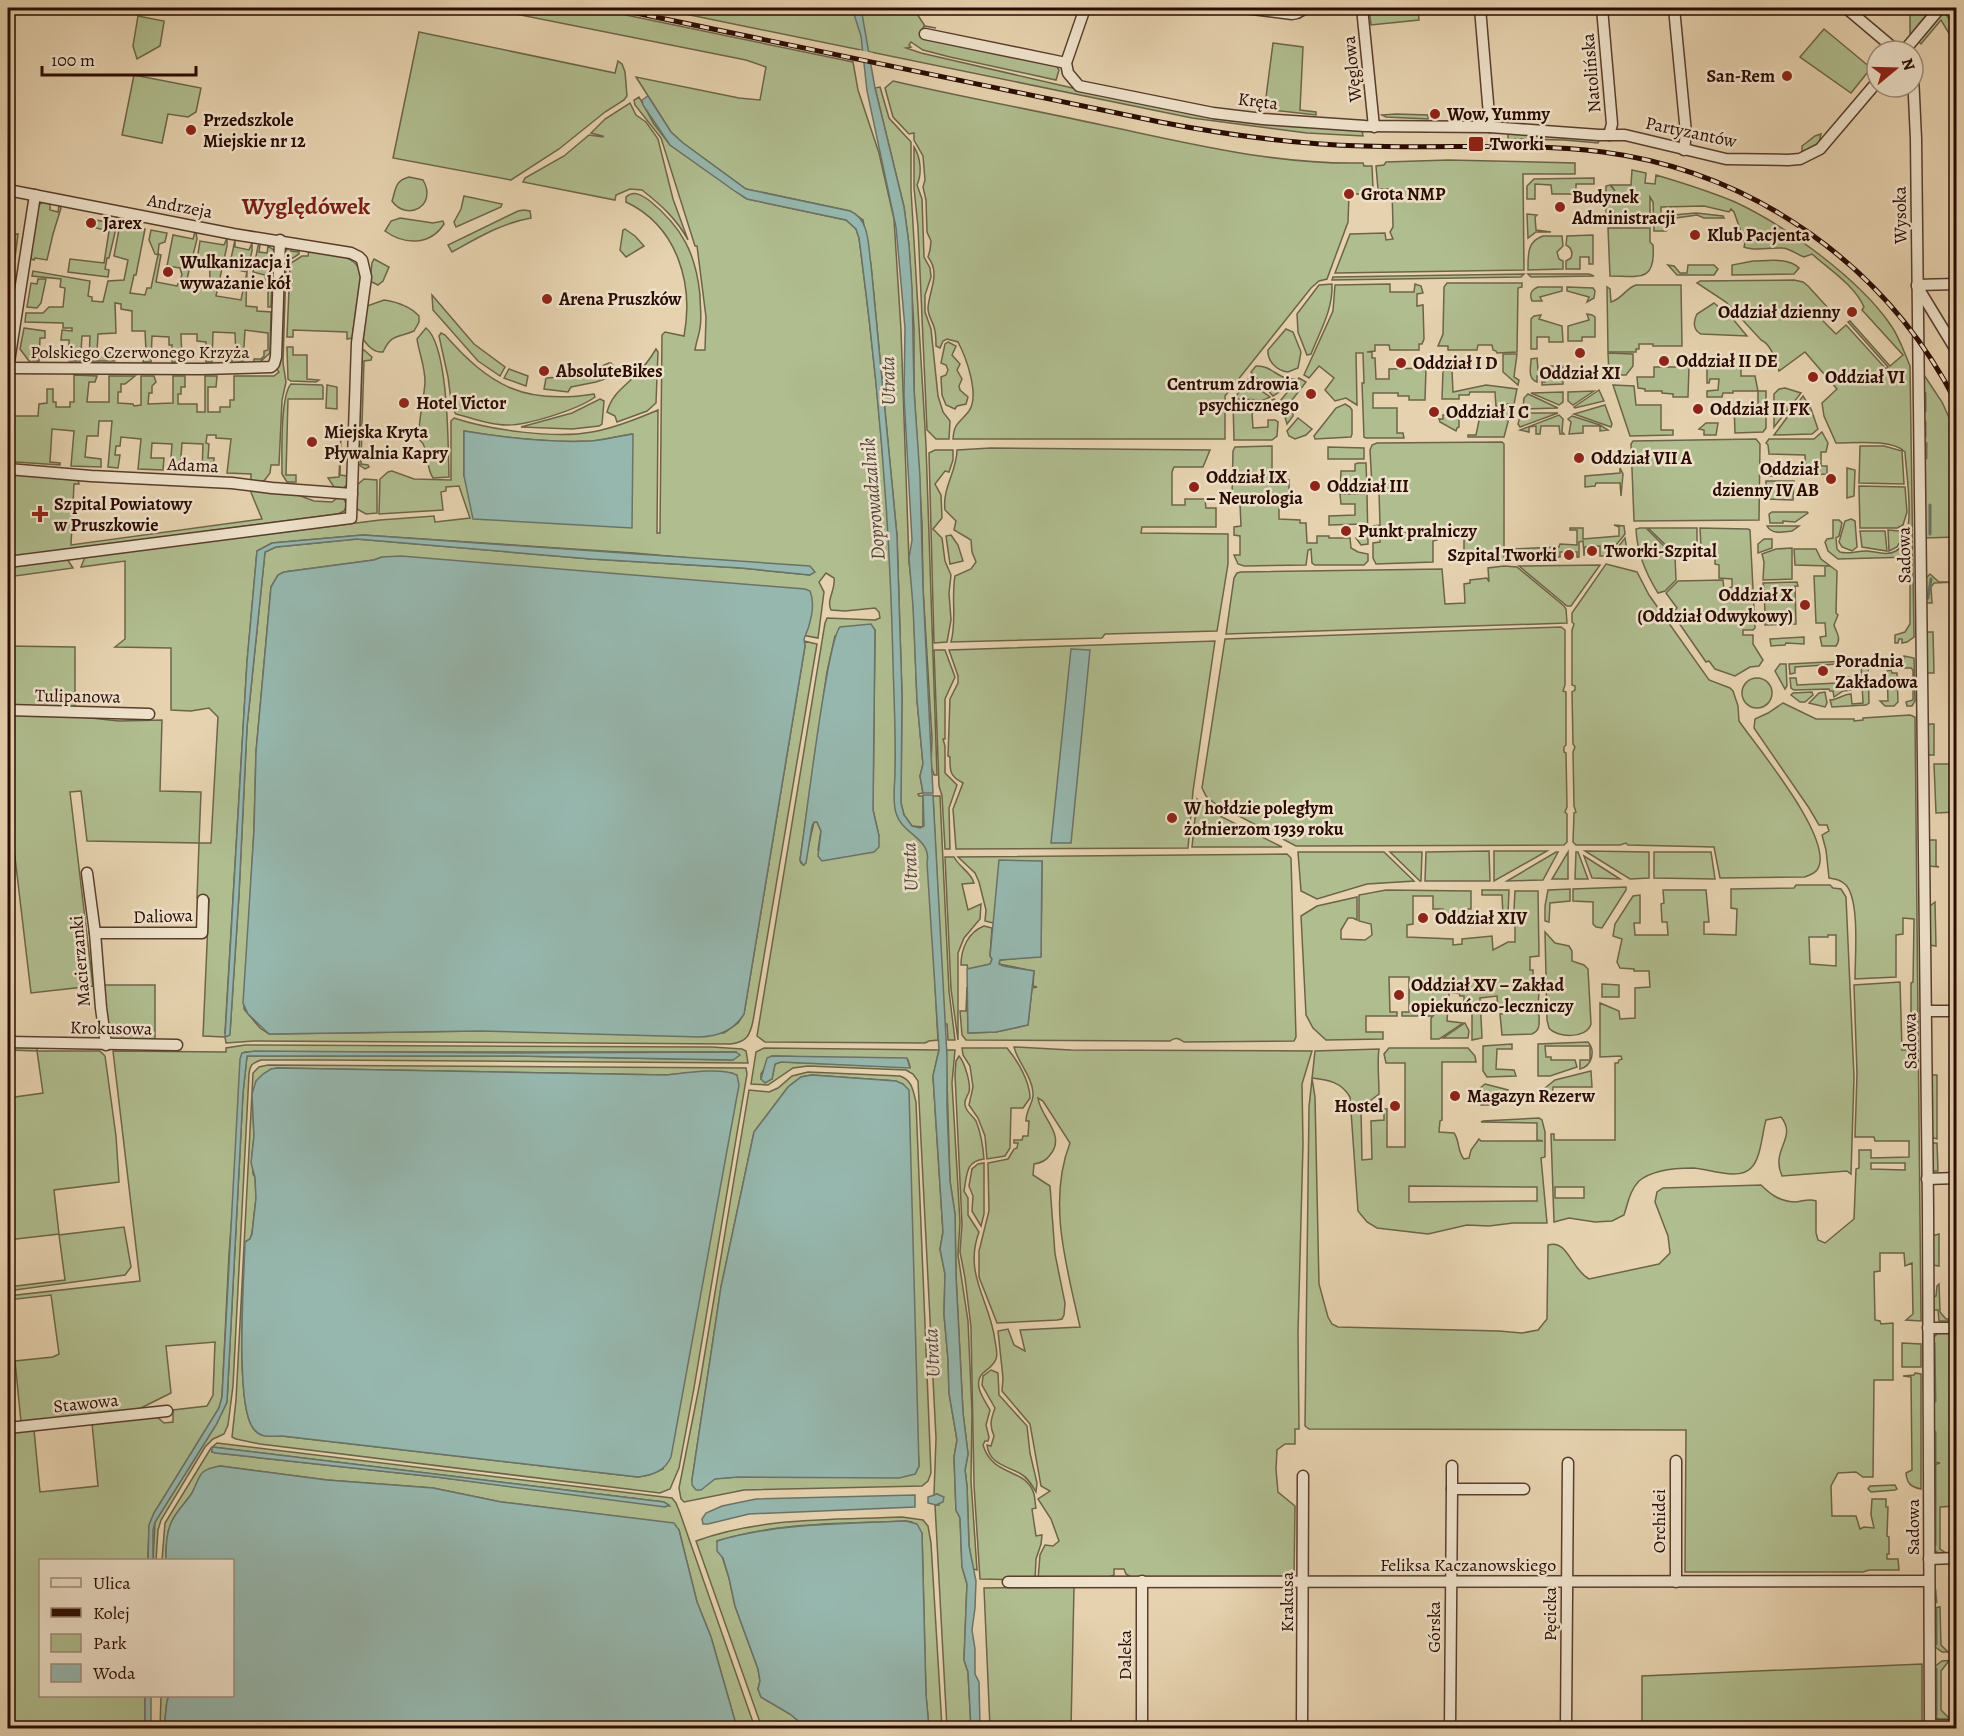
<svg xmlns="http://www.w3.org/2000/svg" width="1964" height="1736" font-family="Alegreya,serif">
<style>
.green{fill:#b0bd8f;stroke:#6d6448;stroke-width:1.5;fill-rule:evenodd}
.water{fill:#96b7ae;stroke:#6b7269;stroke-width:1.5}
.pier{fill:#e6d2af}
.lines{fill:none;stroke-linecap:round;stroke-linejoin:round}
.stream{stroke:#6b7269;stroke-width:3}
.street-casing{stroke:#593d2d;stroke-width:13}
.street{stroke:#efe2cb;stroke-width:10}
.rail-casing{stroke:#2a0b02;stroke-width:5}
.rail{stroke:#efe2cb;stroke-width:3;stroke-dasharray:9;stroke-linecap:butt}
.poi-dot{fill:#8f2418;stroke:#efe2cb;stroke-width:2}
.labels{text-anchor:middle;dominant-baseline:central;stroke-width:5;stroke-linejoin:round;paint-order:stroke}
.street-label{font-size:18px;fill:#2a0b02;stroke:#efe2cb}
.poi-label{font-size:18px;font-weight:bold;fill:#2a0b02;stroke:#efe2cb;text-anchor:start}
.water-label{font-size:20px;font-style:italic;fill:#50473e;stroke:#efe2cb}
.district-label{font-size:24px;font-weight:bold;fill:#7a1f14;stroke:#efe2cb}
</style>
<rect width="100%" height="100%" fill="#e6d2af"/>
<filter id="stains"><feTurbulence type="fractalNoise" baseFrequency=".00333" numOctaves="4"/><feColorMatrix values="0 0 0 0 .2 0 0 0 0 .09 0 0 0 0 .02 0 0 0 .5 -.17"/></filter>
<radialGradient id="worn" r=".72"><stop offset=".6" stop-color="#630" stop-opacity="0"/><stop offset="1" stop-color="#630" stop-opacity=".3"/></radialGradient>
<g class="green">
<path d="M486,8H592L853,62L858,90L879,153L894,219L901,330L909,562L913,594L917,700L923,764L920,776L923,793L918,794L919,796H923V827L912,826L904,815L901,803L902,695L897,536L871,265L863,220L850,211L746,189L683,143L671,132L636,77L739,98L760,100L766,67L746,60Z"/>
<path d="M656,8H913L925,26L936,28L924,26L923,28L925,30L1056,65L1059,70L1056,80L950,57L923,50L911,42L909,45L911,47L906,48L921,53L1090,92L1362,130L1363,136L1307,133L1192,118Z"/>
<path d="M1369,8H1418L1419,20L1371,25Z"/>
<path d="M1917,8H1932L1910,35V14Z"/>
<path d="M1943,11C1953,22 1956,31 1956,45L1941,20L1921,44L1918,41Z"/>
<path d="M138,16L164,21V22L160,46L137,59L133,46Z"/>
<path d="M1824,29L1871,68L1851,93L1800,57Z"/>
<path d="M419,32L615,73L618,61L622,64L625,72L627,96L624,100L605,112L559,149L511,180L393,158Z"/>
<path d="M1273,43L1303,47L1300,110L1316,112V115L1263,109L1265,105Z"/>
<path d="M134,75L201,88L196,112L188,117L168,114L162,143L122,135Z"/>
<path d="M893,81C962,97 1033,110 1102,125C1187,143 1275,165 1363,163L1364,166H1372L1373,189H1367L1366,194H1349L1348,222L1327,279L1319,281L1311,288L1225,396V439H953C954,422 960,423 969,411C980,395 966,357 958,342L947,339L943,341L940,348L936,346C936,340 936,333 934,327C932,320 928,316 928,308C929,291 941,273 928,257L930,250L931,241L927,232L926,200L923,187L925,180L923,156L914,140V133L909,134L893,117L885,88Z"/>
<path d="M880,87L889,118L911,142V190L926,445L937,775H934L931,766L932,739L923,588L922,523L914,390V328L909,245L904,207L875,88Z"/>
<path d="M639,97L654,124L670,145L747,199L846,220L856,229L859,238C884,425 899,615 895,804C898,831 921,833 928,852L938,1040L929,1041L925,1043L765,1042L757,1036L825,623L827,618L875,620L880,618L879,612L875,608L845,611L831,610C826,599 836,590 834,578L826,573L819,582L824,592L818,638L382,557L374,560L284,572L278,575L271,587L256,752L254,830L244,1009L260,1028L269,1034L480,1031L724,1033L738,1023L744,1014L805,646L804,641L817,644L753,1021C750,1035 747,1042 731,1044L254,1041L226,1043L225,1037L203,1036L209,899L197,898L199,843L87,841L81,791L70,792L93,986L31,993L8,798V713L62,715L119,721L162,720L160,791L201,792L199,843H211L218,717L209,708L191,711L171,710V648L115,647L125,639V561L81,567L85,557L380,520L434,516L435,522L470,518L459,486L446,487V491L441,492L443,510L379,514L380,479L388,472L392,471L414,479L451,480V421L454,418C490,430 554,439 592,432C615,428 637,419 658,410L657,533H660L662,335L665,332L684,336C694,283 677,226 626,202V197C634,190 642,195 650,201C682,227 696,254 700,295C700,306 702,317 700,328C699,335 696,343 695,350H705L706,317L697,246H695L661,138L635,105L634,100ZM464,431C506,438 548,443 591,441C605,440 619,436 632,434L464,476ZM363,535L634,553L690,558L810,575L741,568L591,559L357,539L276,547L265,552L247,727L239,894L230,1033H225L247,662L257,551L272,543ZM875,630L873,810L879,836L839,858L818,850L821,831L817,822H814L804,865L801,863L800,860L827,672L835,636Z"/>
<path d="M630,103L636,115L646,122L658,139L673,199L688,240C676,218 661,205 642,190L630,189L616,195L615,200L523,182L525,178L564,156L589,135L603,137V136L591,133L605,119Z"/>
<path d="M1396,114L1428,115V119L1386,117L1382,115Z"/>
<path d="M1508,133L1599,140L1598,143L1564,140L1508,139Z"/>
<path d="M1821,134L1819,143L1802,152V146L1815,136Z"/>
<path d="M914,147C921,158 922,174 917,185L922,199L924,257L930,268L931,277L925,295V312L931,329L938,396L943,412L950,421L949,439H936L927,430L918,227L914,188Z"/>
<path d="M1448,160L1575,163V174H1523L1524,270L1335,273L1350,234L1385,233L1386,240L1393,239L1390,232L1393,227L1392,189H1378L1376,166L1384,165L1386,162Z"/>
<path d="M1632,170L1646,173L1645,183L1655,184L1656,175C1683,183 1709,191 1735,202C1785,225 1859,279 1890,324C1899,336 1904,352 1910,366L1914,637L1907,642L1902,643V639H1899L1898,643H1895V635L1905,632L1910,624V557L1838,559L1828,551L1825,542L1827,539L1833,538V520H1839L1842,523L1839,536L1836,538L1837,549L1840,552C1850,555 1858,550 1868,551C1877,552 1887,556 1896,551C1918,539 1906,474 1905,452C1893,439 1854,443 1836,443L1824,416L1822,403L1837,389L1805,352L1779,371C1775,360 1772,345 1761,340L1726,302L1697,283L1700,281L1794,280L1803,282L1808,286L1830,310L1823,321L1836,334L1846,325L1886,369L1888,367L1848,322L1850,321L1890,366L1903,355L1862,310L1864,307C1854,285 1831,271 1812,254L1804,257C1796,254 1789,248 1782,248C1768,247 1757,252 1744,247L1745,243L1734,212L1731,209L1729,212L1704,206L1661,207V216L1696,213L1723,216L1724,218H1704L1697,215L1669,219L1668,229L1666,231H1654L1653,202L1650,197V223L1606,222V186L1610,185L1615,191L1611,185H1631Z"/>
<path d="M409,177L423,180C438,206 407,222 392,201C396,190 394,181 409,177Z"/>
<path d="M1594,178V184H1576V194H1552L1551,185L1535,184V199H1527V186L1534,179Z"/>
<path d="M464,196L502,204L501,207L456,227L454,222L461,209Z"/>
<path d="M43,202L50,204V210L58,212L59,205L61,208L53,234L47,260L35,258L34,260L29,258L38,206Z"/>
<path d="M524,210L530,211L531,218C502,223 477,238 452,252L448,245L518,211Z"/>
<path d="M1527,214L1537,215L1535,217L1536,230L1551,232H1536L1528,238Z"/>
<path d="M86,218L117,224L109,258H107L105,269L109,270L108,277L68,272L70,259L104,263L109,231L96,228L97,221Z"/>
<path d="M400,218L433,223L443,221L444,224C430,246 404,245 385,231L391,221Z"/>
<path d="M120,224L145,229L136,275H134L130,293L145,295L147,288H151L158,255L155,254L149,240L151,230L167,233L165,242L159,244L158,254L161,255L156,282L177,286L182,275L180,268L167,266L173,235L193,239L195,232H196L197,239L185,287L194,289L195,292L199,288L209,289C211,280 209,272 210,262L197,260L200,241L224,245L227,238V246L216,296L241,300L247,272L229,268L235,240V247L249,250L252,243V251L247,271L246,306L257,307V311L271,312L270,353L260,362H254V359H261L264,356V351L268,350V333L245,330L243,362L232,363V354L236,355L235,333L213,332L212,362H206V342L197,341V334H181L182,362H172V345H169V337L152,336L151,362H143L144,352L146,351L145,331H132V311L121,309V304L115,303L116,333L98,334L97,352L115,353V361H89L90,336H82L81,351L87,352L86,361H69V340H61L62,330L72,331V328H63V323L25,322L26,313H43L49,307H63L65,288L60,287L61,279L32,276L33,271L90,281L88,296L92,297V301L103,302L108,281L124,280L128,260L114,256Z"/>
<path d="M1608,228H1650V242L1653,245C1656,283 1639,276 1610,276Z"/>
<path d="M625,229L635,236L644,246L626,257L620,250L623,230Z"/>
<path d="M18,234L15,258L14,260L8,259V245L11,235Z"/>
<path d="M1593,235V264H1589V257H1580V269H1566V261L1571,258C1573,252 1572,248 1566,245L1567,236Z"/>
<path d="M1543,236H1562L1563,246L1557,252L1559,259L1563,261V269L1528,270C1528,255 1527,241 1543,236Z"/>
<path d="M260,245L259,252L267,253L268,246L275,251L276,257L273,258L271,307H268V290H266L265,275L253,272L258,246Z"/>
<path d="M291,247V251L299,252V254L288,261L286,266L283,363L286,382L282,400L279,465H271L270,473L264,481H251V474L227,473L231,439L216,438V435H207L206,443L209,444L208,458H214L213,473L202,472L203,444L182,443L180,471L170,470L172,444L152,443L151,458H164L163,470L138,469L141,439L121,437L120,446H116L115,455H120L118,468L108,467L112,421H99L98,436H87L85,457L101,459V467L71,466L74,431L52,429L50,462L60,463V465L16,462L13,459V416H38L39,404L47,403V389H53V402H56V407H70V402H74V375L97,376L95,382H89L87,402H109V376H135L125,384H121V392H118V403L133,404L134,406L141,405V376H154L156,382L152,386V393H149L148,404L173,403V376H185V387H181V394H178V404H197V412H205V376H217L216,387H208V412H220V407H230V400H234V376H274L279,372L276,368L284,251Z"/>
<path d="M309,250C327,254 358,253 361,275L352,338L347,339V332L293,330V337H287L290,266L291,263L302,256H308Z"/>
<path d="M374,259L389,267L383,281L378,285L370,281L372,263Z"/>
<path d="M1753,261C1767,261 1788,257 1799,268L1794,274L1732,275V265Z"/>
<path d="M1668,265L1674,266L1680,273H1687L1688,265H1714L1718,269L1714,275H1677Z"/>
<path d="M1524,274L1521,277L1332,280L1333,277Z"/>
<path d="M1528,274H1589L1594,276L1531,277Z"/>
<path d="M38,279H46L41,303L37,308L27,307L31,283L37,284Z"/>
<path d="M1447,283H1522V287L1518,288L1517,352L1497,353L1496,351L1493,350L1492,345H1478L1477,350H1448V346H1438L1443,334L1444,287Z"/>
<path d="M1332,284C1333,310 1320,331 1311,354L1307,355L1298,332L1297,314L1319,285Z"/>
<path d="M1390,284V292H1414L1415,284L1421,286L1423,293L1417,294V306L1423,305L1424,339L1422,344H1419V350H1390L1389,345H1375V351L1367,352H1372V358H1375L1376,379H1389V369L1426,368L1425,400H1409V396H1398V393H1373V408H1397V433H1403L1404,438H1366L1364,437L1362,383H1364L1363,353H1356L1357,405L1346,398L1335,401L1325,390L1334,378L1319,366L1309,378L1304,375L1333,311L1335,285Z"/>
<path d="M1636,285H1681L1682,346H1653V344H1639V349H1636V352H1608L1607,287L1610,289L1611,302C1622,299 1626,288 1636,285Z"/>
<path d="M1538,287H1562V291L1540,297L1542,301H1532C1529,294 1531,290 1538,287Z"/>
<path d="M1567,287L1593,288L1595,291L1594,298L1587,302L1589,297L1567,291Z"/>
<path d="M432,295L474,344L505,367L500,376L478,361L433,310Z"/>
<path d="M384,300C397,302 410,306 419,316V322L414,331C398,338 392,333 383,352C374,353 368,346 363,339L367,306Z"/>
<path d="M1714,303L1732,318L1747,336L1701,334C1693,330 1693,322 1697,314Z"/>
<path d="M1587,314L1592,315L1595,317V337H1582V341H1568V326L1589,320Z"/>
<path d="M1541,315L1539,319L1562,326L1563,342H1549V337H1537V349H1531V319L1534,316Z"/>
<path d="M24,328L45,331V338H40L39,361H29L20,349Z"/>
<path d="M426,328C449,346 448,447 449,477L433,478C424,464 431,450 419,439C418,419 424,401 425,382C425,366 419,353 417,339Z"/>
<path d="M1286,329L1293,332L1301,352L1298,368L1288,372C1277,371 1267,361 1268,350Z"/>
<path d="M441,333L445,335C490,386 524,405 594,394L595,397C579,409 526,426 506,425C490,425 472,418 456,414L452,408L448,377L439,336Z"/>
<path d="M948,342L956,346L952,355L960,364L957,370L962,379L959,386L960,390L968,397L966,404L957,406L955,409L946,405L942,395L941,377L946,375L948,370L946,365L941,363L945,344Z"/>
<path d="M287,347H293V355H307V379L319,380L316,382L291,381L288,379Z"/>
<path d="M656,349L658,352L656,403L647,411L617,422L615,416L607,412C612,394 623,388 636,375C644,367 650,359 656,349Z"/>
<path d="M364,350L372,357L371,360L364,361L362,425H359L362,351Z"/>
<path d="M1608,353L1633,354V366L1626,375H1609Z"/>
<path d="M1503,354H1517L1514,377L1519,380L1518,385L1503,372Z"/>
<path d="M1537,358L1538,370H1549V366H1563V384L1542,385V382H1545L1544,376H1537V382C1527,378 1531,368 1531,359Z"/>
<path d="M609,363H611L620,374L596,382L571,387L568,392L544,389L546,378L578,376Z"/>
<path d="M1256,366C1272,365 1278,380 1294,379L1287,387L1273,396L1251,372Z"/>
<path d="M1707,366H1741V376H1755L1758,391H1733V393H1723L1722,397H1707V391L1718,390L1719,379H1710L1709,383H1707Z"/>
<path d="M1654,367H1689L1688,397H1673V394L1662,393V391H1645V389L1638,388L1637,377H1654Z"/>
<path d="M509,369L528,376L526,386L504,378Z"/>
<path d="M1443,371H1452L1453,392L1486,385L1517,389L1514,404H1499L1496,407L1495,392H1470L1469,395H1459V399H1442Z"/>
<path d="M1922,372L1942,402L1956,433V537L1925,538Z"/>
<path d="M1249,378L1251,379L1249,382L1270,397L1264,400L1234,399Z"/>
<path d="M1299,378L1306,382L1289,404L1297,411L1295,412L1281,400Z"/>
<path d="M291,384L322,385L323,387V399H288L286,475H296V482H287L282,474C282,455 280,396 291,384Z"/>
<path d="M327,385L337,387V409L326,408Z"/>
<path d="M1613,385L1634,386L1636,405H1661V430H1673V435L1630,436Z"/>
<path d="M1785,388L1801,393L1774,427V394L1779,389Z"/>
<path d="M1599,390L1604,401L1575,408L1574,407Z"/>
<path d="M1594,391L1573,405L1568,401V392Z"/>
<path d="M1758,391H1766V428L1763,432L1735,433L1734,405H1758Z"/>
<path d="M1563,392V402L1559,405L1531,393Z"/>
<path d="M1528,394L1558,408L1523,409L1524,398Z"/>
<path d="M1803,396L1811,409L1818,429L1812,434L1774,435Z"/>
<path d="M600,399L604,401L602,424L599,426L572,429L521,427L572,413Z"/>
<path d="M1274,399L1293,414V416L1287,424L1285,417L1281,413L1280,405H1256V412L1252,413L1253,428L1268,427V420H1275L1278,422L1277,436L1272,440H1234L1233,402L1265,404Z"/>
<path d="M1345,404L1350,407L1352,410V434L1351,437L1315,439L1314,436L1336,408Z"/>
<path d="M1605,405L1612,424L1611,427L1574,414Z"/>
<path d="M1512,407L1504,437H1468V435H1476L1481,411L1484,409Z"/>
<path d="M1521,413H1558L1520,427L1518,424Z"/>
<path d="M1443,415H1459V427L1457,428L1456,431L1440,422L1439,419H1443Z"/>
<path d="M1559,415L1563,419L1562,432L1564,434H1560L1559,426H1541L1540,434H1536V426L1529,427V432L1520,430Z"/>
<path d="M1572,416L1600,425L1608,430L1600,431V426H1583V433L1569,434L1571,422L1568,419Z"/>
<path d="M1298,418L1312,429L1306,435L1295,439L1289,436L1287,431Z"/>
<path d="M1706,423H1718L1716,435H1704V430L1699,429Z"/>
<path d="M359,427H362L361,464L368,465L369,467L365,469L358,464Z"/>
<path d="M341,431L340,475L347,476V485L343,488L334,487L328,478L339,477Z"/>
<path d="M1822,432L1828,443L1826,452H1821V466H1827V474L1806,475L1805,455L1769,454L1768,445L1766,443L1769,439H1814Z"/>
<path d="M1756,439L1760,444L1759,520L1634,521L1631,444L1633,441Z"/>
<path d="M1502,442L1504,444V560L1464,562V527L1437,528V540L1433,541V562L1376,564L1373,558V543L1380,542V533L1432,532L1434,527L1373,531V526L1380,525L1379,491L1372,486L1370,450L1372,445L1377,443Z"/>
<path d="M1272,446V475L1279,480H1289V506H1279V519L1300,520V523H1306L1307,543H1317V536H1329V538H1350L1351,548L1358,552L1368,554V561L1364,565H1315L1312,563L1311,549L1308,550L1306,565L1244,566L1238,564L1234,555H1240V536L1234,535V527L1241,526L1240,504H1233L1232,497L1233,451L1235,447Z"/>
<path d="M1860,446H1884L1902,451L1904,484L1859,483Z"/>
<path d="M1328,447L1364,448V459H1328Z"/>
<path d="M991,448L1210,450L1203,467H1174L1172,472V505H1185V499H1205L1206,508H1216V527H1142L1141,533L1228,534V564L1217,631L1105,634L1102,638L951,642C957,620 951,599 955,576L971,569L976,562L972,552L971,540L954,530L956,521L945,510C942,488 957,471 957,450Z"/>
<path d="M935,450H953V460L949,472L945,471L935,484L941,495L942,518L933,529L942,538L945,561L951,575L949,593L951,620L947,642L934,643L929,453Z"/>
<path d="M1358,463H1366L1367,491L1340,492L1341,471H1355V464Z"/>
<path d="M1620,468L1623,474L1621,496L1620,483H1596L1595,486L1585,487V476L1620,473Z"/>
<path d="M1766,468H1792L1794,476H1766Z"/>
<path d="M1847,468L1855,470L1854,496L1847,498Z"/>
<path d="M8,473L78,480L79,484H74L71,545L262,519L250,490L298,495L314,501L332,502L337,498H343L347,505L344,511L338,514L8,557Z"/>
<path d="M364,479L377,480V513L366,514L357,509V485Z"/>
<path d="M1766,481H1794L1793,500L1766,499Z"/>
<path d="M1859,486L1905,487L1907,512L1903,525L1897,528H1860Z"/>
<path d="M1340,494H1367L1368,544L1361,545L1356,538L1364,537L1363,524L1329,525V516L1355,515V504H1341Z"/>
<path d="M1772,512H1807L1808,513L1795,522L1783,521V523H1770L1769,514Z"/>
<path d="M1851,519L1855,521L1857,547L1852,551L1842,547L1839,542L1845,521Z"/>
<path d="M1614,525L1624,526L1625,534L1607,556H1600V546L1585,547L1584,556L1583,541L1579,542V557H1577V552H1560V557H1515L1513,549L1559,547L1560,544L1577,545V530H1570V528H1583V539L1619,536V527Z"/>
<path d="M1767,526H1799L1792,531C1783,532 1772,535 1767,526Z"/>
<path d="M1640,528H1646L1675,557L1676,580L1665,591L1658,593C1646,574 1637,553 1636,529Z"/>
<path d="M1648,528H1697V548L1690,550V557L1677,556Z"/>
<path d="M1700,528L1748,529L1750,530L1755,628L1753,630H1743V635H1753V644L1763,660L1759,666L1750,667L1735,676L1715,669L1709,661L1706,662L1672,613L1677,608L1666,593L1678,581L1723,580L1724,590L1732,587V579L1719,578V565L1715,564V557H1707V550H1702L1701,548Z"/>
<path d="M1888,530L1900,531L1904,535L1897,547L1889,551Z"/>
<path d="M1860,531H1885L1887,551L1862,547Z"/>
<path d="M951,535L958,545L963,561L950,564L946,536Z"/>
<path d="M1625,538L1627,550L1626,556H1611Z"/>
<path d="M1764,539H1772V548L1758,553V544Z"/>
<path d="M1792,548V579L1763,580L1764,562L1762,554L1776,549Z"/>
<path d="M1794,549H1816L1821,559L1837,571L1836,613L1838,615L1834,625C1836,632 1842,638 1836,646H1822L1820,637L1826,636L1825,623H1816L1814,576H1825V566H1830L1795,565Z"/>
<path d="M67,559L73,568L8,577V567Z"/>
<path d="M1606,564L1637,572L1649,595L1709,680L1730,688L1733,691L1738,706L1739,721C1756,746 1837,842 1817,870C1814,874 1809,875 1805,877L1720,878L1714,847L1628,845L1626,843L1620,845H1576L1573,842L1574,813L1576,812L1574,806L1573,752L1575,747L1573,744L1572,692L1575,690V686L1572,685V630L1574,624L1572,622V613Z"/>
<path d="M1600,565L1571,606H1567L1519,566Z"/>
<path d="M1504,566L1517,567L1564,606L1566,609L1567,623L1226,634L1234,578L1237,573L1241,572L1442,569L1445,604L1465,603L1464,584L1470,583V580L1487,578L1489,582L1488,568Z"/>
<path d="M1930,574L1939,582H1956L1934,583L1931,587L1932,603H1926V578Z"/>
<path d="M1797,582L1798,586H1795L1796,624L1765,625V622L1769,621L1768,611H1765L1764,594L1765,593L1763,583Z"/>
<path d="M1561,627L1565,630V685L1563,691L1566,692V745L1564,747V752L1566,753L1567,807L1565,812L1567,814V842L1564,845L1296,846L1214,803L1206,796L1202,788L1225,639Z"/>
<path d="M1927,632H1933L1934,673H1927Z"/>
<path d="M1804,637V644L1786,643L1785,645L1771,646L1770,639Z"/>
<path d="M1215,641L1193,791L1188,848L956,849L953,809L963,783C949,776 950,770 950,757L948,756L950,699L958,683V676L949,650Z"/>
<path d="M8,646L75,647V709L8,707Z"/>
<path d="M934,650H945L955,677L945,699V739H943L945,746V773L957,785L949,808L950,849H945L942,796L939,786Z"/>
<path d="M1904,656L1914,658L1915,701L1912,706H1907L1906,702L1913,700V670L1911,668H1904Z"/>
<path d="M1847,661L1850,666H1837V664L1795,667V673L1790,674L1789,664Z"/>
<path d="M1861,663H1867L1868,665L1869,703L1866,705L1832,707L1830,700C1838,700 1843,694 1851,694L1852,704L1863,703Z"/>
<path d="M1780,664H1786L1787,686L1785,689L1775,671Z"/>
<path d="M1891,670L1892,673H1897L1898,702L1894,706H1885L1880,701H1888L1887,671Z"/>
<path d="M1850,677L1851,690L1843,691L1834,697L1833,691H1830L1829,689L1794,690L1791,688L1790,678H1796L1797,685L1838,683V678Z"/>
<circle cx="1757" cy="693" r="15"/>
<path d="M1812,692L1813,695L1805,702H1800L1791,695L1793,693Z"/>
<path d="M1825,692L1827,703L1825,707L1809,703L1819,693Z"/>
<path d="M1783,703L1816,719H1854V721L1863,720V718L1910,715L1915,717L1921,1321L1906,1320L1913,1314L1912,1263L1905,1266L1904,1253H1880V1271L1874,1272L1875,1320L1880,1321L1881,1324L1893,1323V1380H1874L1873,1477H1863L1856,1472L1838,1473L1831,1486L1832,1516H1856L1860,1529L1864,1527L1874,1528L1871,1515L1872,1499H1886V1507H1888L1887,1536L1889,1537V1554H1887V1559H1898L1899,1570H1869L1863,1572H1685L1686,1430L1309,1429L1305,1426L1309,1107L1315,1051L1379,1049C1377,1061 1379,1079 1379,1094L1371,1100V1107L1361,1108L1362,1160L1372,1159L1371,1121L1384,1120V1109H1387V1147H1405V1063H1386L1384,1054L1389,1048H1468L1475,1056L1476,1062H1442V1120L1440,1121L1439,1132L1454,1133C1460,1141 1457,1151 1464,1159L1469,1158L1471,1150L1479,1139L1481,1141H1543L1537,1140V1123L1481,1122L1483,1121L1539,1118L1542,1120L1545,1132V1157L1541,1158L1547,1223H1513L1489,1226L1467,1225L1428,1234L1377,1228L1367,1222L1358,1211L1350,1097C1341,1082 1329,1080 1312,1078L1315,1097L1319,1284L1328,1317L1332,1324L1338,1327L1499,1331L1522,1333L1538,1330L1547,1319L1548,1245C1568,1239 1570,1268 1589,1279L1659,1264L1670,1253L1668,1236L1655,1202L1657,1192L1663,1188L1761,1185C1771,1195 1781,1202 1796,1202C1804,1201 1809,1198 1816,1201V1233L1818,1240L1825,1243L1854,1219L1856,1169L1859,1168V1150H1871V1158L1909,1157V1141H1875L1874,1137H1855L1857,1074L1854,985L1900,982L1902,1050H1911V983L1913,982L1914,919L1903,918V934L1896,935V977L1855,979C1855,957 1860,901 1846,885C1841,880 1836,879 1829,878L1826,850L1822,835L1829,831L1827,825H1819L1809,808L1754,728L1755,719L1768,713ZM1905,1163V1170L1871,1169V1163ZM1409,1186L1537,1187V1201L1409,1202Z"/>
<path d="M1930,724H1934V755H1928V725Z"/>
<path d="M1934,764H1956V812L1936,813Z"/>
<path d="M933,796H940L949,991L955,1040H948L947,1024H944V1020Z"/>
<path d="M1197,799L1206,809L1282,847H1192Z"/>
<path d="M1929,840H1936V866L1939,867L1929,866Z"/>
<path d="M1489,851L1490,881H1425L1426,852Z"/>
<path d="M1494,851H1547L1494,881Z"/>
<path d="M1585,851L1649,852V878L1630,879Z"/>
<path d="M1298,852H1384L1414,881L1367,884L1317,899L1301,891Z"/>
<path d="M1390,852H1422L1421,881H1420Z"/>
<path d="M1556,852H1558L1543,880L1507,881Z"/>
<path d="M1568,852V879H1552Z"/>
<path d="M1576,852H1578L1588,879H1575Z"/>
<path d="M1654,852H1711L1715,879L1654,878Z"/>
<path d="M1287,854L1291,858L1296,1037L1294,1041L1184,1042C1178,1038 1175,1037 1170,1041L966,1040L962,1035L960,1011H966L967,987L968,1033L996,1032L1028,1025L1032,988L1037,987L1033,986L1034,971L999,964L1000,960L1041,956L1042,862L993,923L985,921L986,910L979,882L975,873L958,857Z"/>
<path d="M1584,856L1620,879L1592,878Z"/>
<path d="M945,857H954C959,867 971,872 974,883L962,884L968,910L981,904L980,919L964,938L958,953V1040L951,989Z"/>
<path d="M1796,885H1830L1833,888L1841,889L1846,897L1854,1077L1851,1174L1847,1171L1782,1176C1770,1149 1798,1138 1781,1117L1766,1120C1762,1133 1761,1159 1751,1168C1739,1181 1709,1169 1693,1168C1677,1168 1652,1170 1639,1181C1630,1190 1628,1203 1624,1215L1612,1221L1595,1222L1569,1218L1554,1222L1551,1134H1554V1140H1615V1063H1618L1619,1060L1622,1059L1621,1056L1600,1057V1003L1619,1011L1620,1019L1635,1018V988L1650,987L1649,971H1634V969L1620,968L1617,962L1622,939L1613,936L1615,924L1633,896L1640,895V923H1634L1635,935H1668L1667,922H1662L1661,904L1664,903L1663,890H1706L1709,922H1704V934L1736,935L1737,909L1731,908V889L1794,888ZM1828,935H1836V966L1810,964L1809,937H1828ZM1555,1187H1584V1198H1555Z"/>
<path d="M1626,887V890L1602,928L1596,927L1593,924V902L1573,901V889Z"/>
<path d="M1570,889V901L1550,903L1549,922L1545,921V906L1548,890Z"/>
<path d="M1386,890L1471,891V909H1467V913L1461,919L1443,916V909H1433V896H1413V924L1407,925V937L1453,939V945L1462,944V939L1492,936L1493,950L1508,942H1515V922H1520L1519,917L1514,910L1515,891H1538L1539,956L1530,957V970H1533V981H1528V985H1533V992H1539L1538,1005L1498,1010L1497,996L1480,998L1482,1038L1472,1040V1012L1464,1006V996H1460L1459,993H1449L1447,1021L1463,1023L1439,1039H1431V1018L1433,1016H1402V1012H1409V977H1389L1390,1012H1397V1016H1366V1032H1383V1039L1326,1040L1313,1028L1306,1015L1301,916L1317,906L1357,897V920L1353,918H1348L1341,930V939L1365,940L1372,935L1371,924L1359,921V895Z"/>
<path d="M1482,890H1509L1508,915H1503L1502,895H1482Z"/>
<path d="M1935,902L1936,946L1930,945V906Z"/>
<path d="M984,926L992,928L990,956L992,959L991,964L968,969L967,965H961C961,949 968,932 984,926Z"/>
<path d="M1545,932L1555,943L1569,946L1572,951V961L1584,965L1588,969L1591,1024C1587,1039 1557,1038 1549,1028L1547,1020Z"/>
<path d="M1602,984L1619,985V997H1602Z"/>
<path d="M105,985H155V1039H108L104,1013Z"/>
<path d="M1533,1012L1539,1015C1539,1023 1541,1030 1532,1034L1502,1035L1500,1014Z"/>
<path d="M1465,1023L1469,1031L1468,1038H1443Z"/>
<path d="M1588,1042C1596,1051 1592,1066 1580,1069V1060H1590V1046H1545L1546,1057H1551V1060H1575L1577,1067L1550,1076H1538V1044Z"/>
<path d="M1512,1044V1049H1497L1496,1069L1514,1070L1516,1076L1487,1077L1483,1071V1046Z"/>
<path d="M245,1045L712,1047L742,1049L746,1051L748,1063L321,1060H261C252,1063 250,1065 249,1074L233,1386L228,1425L224,1434L213,1439L205,1447L161,1520L158,1530L156,1560H153L155,1522L216,1425L227,1402L243,1093L247,1056H515L733,1060L736,1052H245L229,1254L222,1397L219,1408L154,1513L149,1526L148,1560H40V1696H145V1728H8V1433L34,1430L40,1492L98,1486L92,1423L156,1416L164,1423L173,1422V1410L207,1406L213,1395L215,1342L166,1346L171,1393L139,1409L21,1422L15,1361L53,1357L59,1354L51,1295L8,1300V1296L140,1281L113,1051L226,1052V1048Z"/>
<path d="M8,1046L37,1047V1051H100L105,1056L116,1136L119,1182L54,1190L59,1234L8,1240V1098L43,1093L37,1051L8,1050Z"/>
<path d="M1014,1047L1071,1050L1312,1051L1302,1084L1303,1144L1298,1333L1299,1429H1295V1444H1285L1277,1450L1276,1469L1278,1492L1295,1506L1294,1578L1131,1577L1126,1574L1124,1569H1114V1575L1109,1577L1038,1580L1040,1555L1045,1545L1053,1546L1059,1541L1051,1519L1038,1499L1050,1491L1041,1486L1030,1424L1002,1391L1003,1378L998,1331L1008,1329L1014,1345L1025,1351L1020,1330L1080,1327C1067,1268 1047,1202 1070,1143L1043,1101L1038,1098C1040,1117 1067,1135 1050,1155C1046,1161 1041,1163 1034,1164L1033,1175L1050,1186L1055,1254L1065,1303L1064,1315L1062,1319L1057,1320L997,1323L979,1277V1251L989,1211L988,1163L1008,1159L1014,1149L1017,1148L1018,1143H1014V1140H1022L1023,1136H1028L1029,1121H1026C1026,1109 1034,1103 1033,1093C1032,1076 1018,1063 1014,1047Z"/>
<path d="M764,1048L939,1050L933,1076L943,1232L940,1249L945,1274L944,1314L948,1359L949,1393L957,1440L954,1457L956,1510L960,1518L962,1567L967,1584L964,1660L968,1672L971,1728H947L935,1505H939L937,1494L934,1495L936,1438L918,1081L913,1074L906,1070L808,1066L793,1068L768,1085L751,1084L756,1052ZM772,1056L908,1060L910,1067L781,1062L775,1064L772,1079H761V1074Z"/>
<path d="M962,1048H1007C1017,1060 1030,1081 1030,1098L1023,1108H1011L1010,1148L1005,1156L987,1159L985,1136L978,1118L969,1105L973,1087L970,1066L963,1055Z"/>
<path d="M946,1050H955L952,1083L960,1222L958,1255L968,1321L972,1413L971,1481L977,1570L973,1569L969,1546L967,1486L965,1470L968,1454L963,1413L956,1276L955,1214L950,1181Z"/>
<path d="M959,1056C965,1063 971,1084 969,1092C967,1097 964,1100 965,1105C966,1112 973,1116 976,1121C981,1133 983,1146 984,1159C965,1161 967,1176 964,1191L968,1198V1215L979,1232C963,1275 991,1302 995,1341C996,1346 998,1354 996,1359C994,1365 988,1369 983,1373C972,1384 984,1399 990,1410L986,1425L989,1437L988,1441H985L983,1445C993,1478 1026,1467 1034,1494C1035,1498 1035,1504 1036,1508L1032,1509L1036,1536L1042,1535L1041,1544L1036,1559L1035,1580L980,1579L974,1485L971,1327L965,1278L960,1252L962,1224L955,1075L956,1061Z"/>
<path d="M268,1065L746,1068L747,1074L694,1388L679,1468L670,1489L660,1493L260,1444L236,1439L232,1437L236,1400L253,1073L259,1067ZM278,1068L667,1075L699,1072L732,1073L663,1469L649,1475L638,1477L282,1436C270,1436 261,1439 253,1428C235,1404 244,1277 245,1242L250,1239L252,1233L256,1198L255,1177L253,1174L252,1155L254,1136L252,1094L271,1069Z"/>
<path d="M1591,1071L1592,1087H1553L1552,1099L1545,1095V1088L1555,1080Z"/>
<path d="M808,1072L900,1076C912,1080 913,1090 916,1102L931,1473L928,1481L922,1486L744,1490L684,1502L681,1499L679,1488L700,1382L749,1090L769,1092L778,1088L792,1076ZM812,1075L896,1081L919,1466L915,1474L738,1477L692,1480L721,1287L754,1132L788,1087L801,1077Z"/>
<path d="M1931,1075H1937V1139L1931,1137Z"/>
<path d="M1485,1084L1508,1090L1510,1095L1508,1097L1498,1098V1102L1493,1105H1481L1479,1089Z"/>
<path d="M1933,1143H1937L1938,1171H1933L1932,1169L1931,1144Z"/>
<path d="M984,1163V1214L981,1226L972,1211L973,1196L969,1186L972,1169L978,1164Z"/>
<path d="M124,1227L131,1267L125,1275L8,1291V1287L65,1280L59,1235Z"/>
<path d="M1939,1234V1266L1933,1265L1932,1236Z"/>
<path d="M1939,1284L1940,1312L1946,1319H1956V1321H1939L1938,1310H1933V1297L1936,1296L1937,1286Z"/>
<path d="M1938,1333H1956V1506L1940,1507V1549L1946,1553L1956,1554H1940L1934,1550V1465L1940,1463L1934,1462L1933,1338Z"/>
<path d="M1902,1343L1921,1344V1367H1902Z"/>
<path d="M991,1370L998,1373L999,1395L1027,1426L1030,1453L1037,1483L1036,1492C1032,1485 1028,1478 1021,1474C1007,1466 989,1464 987,1445L991,1446L994,1436C989,1425 991,1419 995,1408L982,1385L983,1376Z"/>
<path d="M1915,1373L1921,1374V1489C1911,1487 1907,1484 1906,1473L1912,1470L1911,1377L1903,1376L1914,1375Z"/>
<path d="M217,1443L672,1498L676,1503L680,1513L755,1728H737L711,1637L697,1602L679,1530L669,1523L501,1502L433,1488L327,1480L220,1466C196,1472 202,1475 192,1493C186,1502 178,1510 173,1519C166,1531 166,1548 166,1560H162L165,1523L211,1448ZM213,1447L664,1502L669,1506L436,1477L216,1453L212,1452Z"/>
<path d="M1895,1485L1897,1489L1895,1490L1871,1492L1868,1489L1870,1486Z"/>
<path d="M902,1517L923,1520L928,1526L931,1543L942,1728H929L926,1695L922,1533L912,1522L906,1521C843,1524 777,1522 717,1541L729,1578L735,1606L758,1669L760,1681L758,1689L761,1697L790,1714L807,1728H762L696,1541C762,1517 832,1520 902,1517Z"/>
<path d="M1074,1587L1071,1728H990L984,1588Z"/>
<path d="M1940,1607L1941,1645L1948,1652H1942L1934,1646V1608Z"/>
<path d="M1956,1660V1662H1948L1941,1671V1710L1949,1718H1956V1720L1940,1721L1934,1715V1667L1942,1661Z"/>
<path d="M1922,1664V1728H1642V1676Z"/>
<path d="M161,1696H169L167,1701L164,1728H160Z"/>
</g>
<g class="water">
<path d="M852,8H861L875,88L904,207L909,245L912,288L914,390L920,477L923,588L933,793H923L920,776L923,764L917,700L913,606L909,558L912,540L904,396L905,328L896,227L867,91L861,36Z"/>
<path d="M648,96L671,132L683,143L746,189L850,211C870,219 868,246 871,265L897,536L902,695L901,803L904,815L912,826L920,828L924,826L923,795H933L947,1056V1108L950,1181L955,1214L956,1276L963,1413L968,1454L965,1470L967,1486L969,1546L976,1581L975,1608L972,1630L975,1649V1674L979,1682L980,1728H971L968,1672L964,1660L967,1584L962,1567L960,1518L956,1510L954,1457L957,1440L949,1393L948,1359L944,1314L945,1274L940,1249L943,1232L933,1076L939,1050L927,863C932,838 902,835 896,813C892,800 895,785 895,772C896,736 894,699 893,663C890,521 878,379 859,238L856,229L846,220L747,199L736,192L670,145L643,105L642,100Z"/>
<path d="M464,431C506,438 548,443 591,441C605,440 619,436 633,434L632,528L473,519L464,476Z"/>
<path d="M363,535L810,566L815,572L810,575L741,568L591,559L357,539L276,547L265,552L247,727L239,894L230,1033V1035L225,1037L247,662L257,551L272,543Z"/>
<path d="M401,556L805,589L810,591C816,605 810,626 804,639L805,646L744,1014C733,1031 719,1036 700,1037L480,1031L269,1034L248,1014L243,1003L254,830L256,752L271,587L278,575L284,572L374,560L382,557Z"/>
<path d="M871,624L875,630L873,810L879,836V847L874,852L822,861L818,856L821,831L817,822H814L812,826L806,863L803,865L800,860C805,828 827,640 840,627Z"/>
<path d="M1071,649L1090,650L1071,843H1051Z"/>
<path d="M999,860L1042,861L1041,957L1000,960L999,964L1003,966L1034,971L1028,1025L996,1032L968,1033L967,969L990,964L992,959L990,956Z"/>
<path d="M255,1051L511,1053L736,1052L740,1055L733,1060L515,1056H247L243,1093L227,1402L216,1425L155,1522L153,1530V1560H148L149,1525L154,1513L219,1408L222,1397L240,1059L242,1053Z"/>
<path d="M772,1056L907,1058L910,1068L781,1062L775,1064L772,1079L765,1083L761,1079L767,1058Z"/>
<path d="M278,1068L667,1075C685,1073 721,1067 737,1075L739,1085L671,1457C665,1471 653,1475 638,1477L282,1436C270,1436 261,1439 253,1428C235,1404 244,1277 245,1242L250,1239L252,1234L256,1198L255,1177L251,1163L254,1136L252,1094L256,1081L263,1074L271,1069Z"/>
<path d="M812,1075L896,1081L903,1084L909,1090L919,1466L915,1474L899,1478L738,1477L715,1479L701,1490H696L692,1485V1480L721,1287L754,1132L788,1087L801,1077Z"/>
<path d="M212,1447L664,1502L669,1505L665,1507L436,1477L216,1453L212,1452Z"/>
<path d="M220,1466L327,1480L433,1488L501,1502L674,1523L679,1530L697,1602L711,1637L737,1728H164L167,1701L169,1696H232V1560H166C166,1547 166,1531 173,1519C178,1510 186,1502 192,1493C201,1476 197,1470 220,1466Z"/>
<path d="M937,1494L944,1497L943,1502L936,1505L928,1503V1497Z"/>
<path d="M915,1495V1507L749,1514L708,1524H703L702,1519L706,1513L722,1506L756,1499Z"/>
<path d="M906,1521L917,1524L922,1533L926,1695L929,1728H807L790,1714L761,1697L758,1689L760,1681L758,1669L735,1606L729,1578L723,1558L717,1551V1541C778,1523 842,1524 906,1521Z"/>
<rect x="145" y="1696" width="6" height="32"/>
</g>
<path class="pier" d="M859,50L873,53L875,65L860,62Z"/>
<g class="lines">
<g class="stream">
<path d="M1949,9L1956,23"/>
<path d="M1925,393V411"/>
<path d="M1925,422V437"/>
<path d="M1926,443V458"/>
<path d="M1930,505V534"/>
<path d="M1928,598L1931,579"/>
<path d="M1934,1343L1935,1401"/>
<path d="M1935,1432V1462"/>
<path d="M1935,1464V1545"/>
<path d="M1935,1590L1936,1602"/>
<path d="M1936,1609V1644"/>
<path d="M1936,1715V1669"/>
</g>
<g class="street-casing">
<g id="street">
<path d="M1085,8L1066,63L1068,73L1079,86L1213,113L1263,119L1365,126L1490,127L1599,135H1625L1726,159L1788,160L1800,159L1820,149L1877,82"/>
<path d="M1244,8L1292,14L1297,13L1306,8"/>
<path d="M1362,8L1374,127"/>
<path d="M1480,8L1490,127"/>
<path d="M1602,8L1612,124L1609,135"/>
<path d="M1674,8L1686,133L1684,150"/>
<path d="M1846,8L1897,51"/>
<path d="M925,34L1066,63"/>
<path d="M1904,51L1940,8"/>
<path d="M1913,75L1916,139L1928,1207L1930,1728"/>
<path d="M8,190L233,234L351,253L359,257L362,260L366,277L357,343L351,518L8,562"/>
<path d="M1917,285L1956,284"/>
<path d="M1917,286L1956,350"/>
<path d="M8,368L202,369L271,367L274,364L276,357L280,240"/>
<path d="M8,368L35,195"/>
<path d="M8,469L91,476L232,483L272,488L352,494"/>
<path d="M8,710L149,714"/>
<path d="M87,873L95,933L101,1008L106,1045"/>
<path d="M95,933H202L203,900"/>
<path d="M1926,1011H1956"/>
<path d="M8,1042L177,1045"/>
<path d="M1927,1179L1956,1178"/>
<path d="M1928,1328H1956"/>
<path d="M8,1428L167,1411"/>
<path d="M1452,1466V1489"/>
<path d="M1929,1559L1956,1558"/>
<path d="M1142,1581V1728"/>
<path d="M1008,1582L1929,1581"/>
<path d="M1676,1582V1461"/>
<path d="M1930,1725H1956"/>
<path d="M1302,1728L1303,1476"/>
<path d="M1450,1728L1452,1489H1524"/>
<path d="M1566,1728L1568,1463"/>
</g>
</g>
<use href="#street" class="street"/>
<g class="rail-casing">
<path id="rail" d="M612,8L1160,122C1227,135 1294,144 1363,146C1443,149 1524,142 1603,152C1755,172 1887,267 1956,402"/>
</g>
<use href="#rail" class="rail"/>
</g>
<g class="poi-dot">
<circle cx="1787" cy="76" r="6"/>
<circle cx="1435" cy="114" r="6"/>
<circle cx="191" cy="130" r="6"/>
<rect x="1468" y="136" width="16" height="16" rx="3"/>
<circle cx="1349" cy="194" r="6"/>
<circle cx="1560" cy="207" r="6"/>
<circle cx="91" cy="223" r="6"/>
<circle cx="1695" cy="235" r="6"/>
<circle cx="168" cy="272" r="6"/>
<circle cx="547" cy="299" r="6"/>
<circle cx="1852" cy="312" r="6"/>
<circle cx="1580" cy="353" r="6"/>
<circle cx="1664" cy="361" r="6"/>
<circle cx="1401" cy="363" r="6"/>
<circle cx="544" cy="371" r="6"/>
<circle cx="1813" cy="377" r="6"/>
<circle cx="1311" cy="394" r="6"/>
<circle cx="404" cy="403" r="6"/>
<circle cx="1698" cy="409" r="6"/>
<circle cx="1434" cy="412" r="6"/>
<circle cx="312" cy="442" r="6"/>
<circle cx="1579" cy="458" r="6"/>
<circle cx="1831" cy="479" r="6"/>
<circle cx="1315" cy="486" r="6"/>
<circle cx="1194" cy="487" r="6"/>
<path d="M37 505h6v6h6v6h-6v6h-6v-6h-6v-6h6z"/>
<circle cx="1346" cy="531" r="6"/>
<circle cx="1592" cy="551" r="6"/>
<circle cx="1569" cy="555" r="6"/>
<circle cx="1805" cy="605" r="6"/>
<circle cx="1823" cy="671" r="6"/>
<circle cx="1172" cy="818" r="6"/>
<circle cx="1423" cy="918" r="6"/>
<circle cx="1399" cy="995" r="6"/>
<circle cx="1455" cy="1096" r="6"/>
<circle cx="1395" cy="1106" r="6"/>
</g>
<g class="labels">
<g class="street-label">
<text transform="translate(1352 69) rotate(-96)">Węglowa</text>
<text transform="translate(1591 73) rotate(-95)">Natolińska</text>
<text transform="translate(1258 101) rotate(7)">Kręta</text>
<text transform="translate(1691 132) rotate(12)">Partyzantów</text>
<text transform="translate(180 206) rotate(11)">Andrzeja</text>
<text transform="translate(1900 215) rotate(-91)">Wysoka</text>
<text x="140" y="352">Polskiego Czerwonego Krzyża</text>
<text transform="translate(193 465) rotate(3)">Adama</text>
<text transform="translate(1904 555) rotate(-91)">Sadowa</text>
<text transform="translate(78 696) rotate(1)">Tulipanowa</text>
<text transform="translate(163 916) rotate(-2)">Daliowa</text>
<text transform="translate(80 961) rotate(-95)">Macierzanki</text>
<text transform="translate(111 1028) rotate(1)">Krokusowa</text>
<text transform="translate(1910 1041) rotate(-91)">Sadowa</text>
<text transform="translate(86 1403) rotate(-6)">Stawowa</text>
<text transform="translate(1659 1521) rotate(-90)">Orchidei</text>
<text transform="translate(1913 1527) rotate(-90)">Sadowa</text>
<text x="1468" y="1565">Feliksa Kaczanowskiego</text>
<text transform="translate(1287 1602) rotate(-90)">Krakusa</text>
<text transform="translate(1550 1614) rotate(-90)">Pęcicka</text>
<text transform="translate(1434 1627) rotate(-90)">Górska</text>
<text transform="translate(1125 1655) rotate(-90)">Daleka</text>
</g>
<g class="poi-label">
<text x="1775" y="76" text-anchor="end">San-Rem</text>
<text x="1447" y="114">Wow, Yummy</text>
<text x="203" y="120">Przedszkole<tspan x="203" dy="21">Miejskie nr 12</tspan></text>
<text x="1490" y="144">Tworki</text>
<text x="1361" y="194">Grota NMP</text>
<text x="1572" y="197">Budynek<tspan x="1572" dy="21">Administracji</tspan></text>
<text x="103" y="223">Jarex</text>
<text x="1707" y="235">Klub Pacjenta</text>
<text x="180" y="262">Wulkanizacja i<tspan x="180" dy="21">wyważanie kół</tspan></text>
<text x="559" y="299">Arena Pruszków</text>
<text x="1840" y="312" text-anchor="end">Oddział dzienny</text>
<text x="1676" y="361">Oddział II DE</text>
<text x="1413" y="363">Oddział I D</text>
<text x="556" y="371">AbsoluteBikes</text>
<text x="1580" y="373" text-anchor="middle">Oddział XI</text>
<text x="1825" y="377">Oddział VI</text>
<text x="1299" y="384" text-anchor="end">Centrum zdrowia<tspan x="1299" dy="21">psychicznego</tspan></text>
<text x="416" y="403">Hotel Victor</text>
<text x="1710" y="409">Oddział II FK</text>
<text x="1446" y="412">Oddział I C</text>
<text x="324" y="432">Miejska Kryta<tspan x="324" dy="21">Pływalnia Kapry</tspan></text>
<text x="1591" y="458">Oddział VII A</text>
<text x="1819" y="469" text-anchor="end">Oddział<tspan x="1819" dy="21">dzienny IV AB</tspan></text>
<text x="1206" y="477">Oddział IX<tspan x="1206" dy="21">– Neurologia</tspan></text>
<text x="1327" y="486">Oddział III</text>
<text x="54" y="504">Szpital Powiatowy<tspan x="54" dy="21">w Pruszkowie</tspan></text>
<text x="1358" y="531">Punkt pralniczy</text>
<text x="1604" y="551">Tworki-Szpital</text>
<text x="1557" y="555" text-anchor="end">Szpital Tworki</text>
<text x="1793" y="595" text-anchor="end">Oddział X<tspan x="1793" dy="21">(Oddział Odwykowy)</tspan></text>
<text x="1835" y="661">Poradnia<tspan x="1835" dy="21">Zakładowa</tspan></text>
<text x="1184" y="808">W hołdzie poległym<tspan x="1184" dy="21">żołnierzom 1939 roku</tspan></text>
<text x="1435" y="918">Oddział XIV</text>
<text x="1411" y="985">Oddział XV – Zakład<tspan x="1411" dy="21">opiekuńczo-leczniczy</tspan></text>
<text x="1467" y="1096">Magazyn Rezerw</text>
<text x="1383" y="1106" text-anchor="end">Hostel</text>
</g>
<g class="water-label">
<text transform="translate(888 381) rotate(-91)">Utrata</text>
<text transform="translate(873 499) rotate(-95)">Doprowadzalnik</text>
<text transform="translate(910 867) rotate(-93)">Utrata</text>
<text transform="translate(932 1353) rotate(-93)">Utrata</text>
</g>
<g class="district-label">
<text x="306" y="206">Wyględówek</text>
</g>
</g>
<rect width="1964" height="1736" fill="none" stroke="#e6d2af" stroke-width="30"/>
<rect x="9" y="9" width="1946" height="1718" fill="none" stroke="#2a0b02" stroke-width="3"/>
<rect x="15" y="15" width="1934" height="1706" fill="none" stroke="#2a0b02" stroke-width="1.5"/>
<rect x="39" y="1559" width="195" height="138" fill="#efe2cb" stroke="#a08c7b" stroke-width="1.5"/>
<rect x="51" y="1578" width="30" height="9" fill="#efe2cb" stroke="#a08c7b" stroke-width="1.5"/>
<text x="93" y="1589" font-size="18" fill="#2a0b02">Ulica</text>
<rect x="51" y="1608" width="30" height="9" fill="#2a0b02" stroke="#a08c7b" stroke-width="1.5"/>
<text x="93" y="1619" font-size="18" fill="#2a0b02">Kolej</text>
<rect x="51" y="1634" width="30" height="18" fill="#b0bd8f" stroke="#a08c7b" stroke-width="1.5"/>
<text x="93" y="1649" font-size="18" fill="#2a0b02">Park</text>
<rect x="51" y="1664" width="30" height="18" fill="#96b7ae" stroke="#a08c7b" stroke-width="1.5"/>
<text x="93" y="1679" font-size="18" fill="#2a0b02">Woda</text>
<g transform="translate(1895 69) rotate(71)"><circle r="28" fill="#efe2cb" stroke="#a08c7b" stroke-width="1.5"/>
<path d="M0-4.5L10 22L0 15L-10 22Z" fill="#8f2418"/>
<text y="-9" font-size="16" font-weight="bold" text-anchor="middle" fill="#2a0b02">N</text>
</g>
<path d="M42 66v9h154v-9" fill="none" stroke="#2a0b02" stroke-width="3"/>
<text x="51" y="66" font-size="18" fill="#2a0b02" stroke="#efe2cb" stroke-width="4.5" paint-order="stroke">100 m</text>
<rect width="100%" height="100%" filter="url(#stains)"/>
<rect width="100%" height="100%" fill="url(#worn)"/>
</svg>
